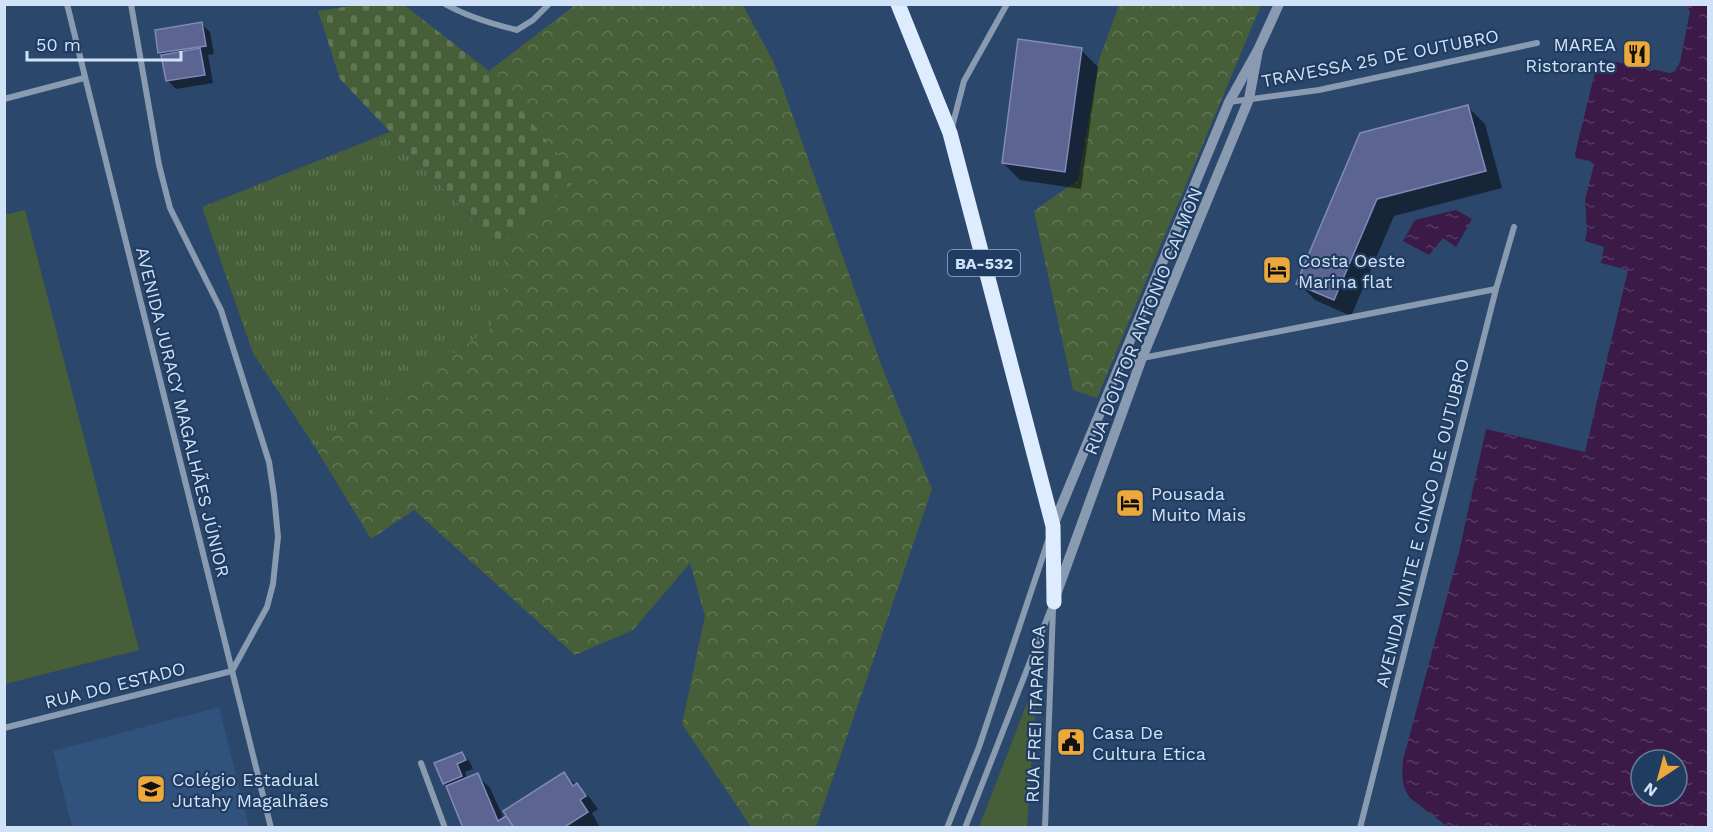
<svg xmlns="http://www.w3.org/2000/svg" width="1713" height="832" font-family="'Work Sans',sans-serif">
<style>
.built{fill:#30527c}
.grass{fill:url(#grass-tufts)}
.forest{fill:url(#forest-crowns)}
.cemetery{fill:url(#cemetery-stones)}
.park{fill:#475f39}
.water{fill:url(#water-ripples);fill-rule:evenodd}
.shadow{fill:#0007}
.building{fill:#5c6591;stroke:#808ab8;stroke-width:1.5}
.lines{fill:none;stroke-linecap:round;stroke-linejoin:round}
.minor{stroke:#899ab1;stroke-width:6}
.tertiary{stroke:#899ab1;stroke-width:10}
.primary{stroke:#ddecff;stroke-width:15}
.labels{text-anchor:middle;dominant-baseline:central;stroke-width:4.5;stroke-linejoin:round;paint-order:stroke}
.shield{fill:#203c60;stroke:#9bb0ca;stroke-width:1.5}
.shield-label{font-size:16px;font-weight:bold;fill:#d0e2f8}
.poi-label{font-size:18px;fill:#d0e2f8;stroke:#203c60;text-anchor:start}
.street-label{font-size:18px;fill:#d0e2f8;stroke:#203c60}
</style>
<defs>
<pattern id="grass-tufts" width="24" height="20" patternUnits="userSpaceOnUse" patternTransform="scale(1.5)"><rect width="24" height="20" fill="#475f39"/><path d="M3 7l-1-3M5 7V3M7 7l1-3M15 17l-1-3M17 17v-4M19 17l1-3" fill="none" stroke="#607656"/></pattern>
<pattern id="forest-crowns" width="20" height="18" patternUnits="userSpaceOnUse" patternTransform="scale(1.5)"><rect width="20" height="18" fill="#475f39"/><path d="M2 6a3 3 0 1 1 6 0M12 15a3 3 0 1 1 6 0" fill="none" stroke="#607656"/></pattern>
<pattern id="cemetery-stones" width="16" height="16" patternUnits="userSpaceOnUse" patternTransform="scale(1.5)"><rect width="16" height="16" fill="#475f39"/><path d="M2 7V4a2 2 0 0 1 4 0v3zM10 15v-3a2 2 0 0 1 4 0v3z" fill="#607656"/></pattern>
<pattern id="water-ripples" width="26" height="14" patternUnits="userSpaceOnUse" patternTransform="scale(1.5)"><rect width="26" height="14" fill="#3b1a48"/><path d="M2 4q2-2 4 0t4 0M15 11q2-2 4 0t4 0" fill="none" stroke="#563b63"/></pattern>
</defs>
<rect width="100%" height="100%" fill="#2b476c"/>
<path class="built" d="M219,707L249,827H72L53,751Z"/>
<path class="grass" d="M390,132L497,245L509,273L491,328L315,447L253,353L202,207Z"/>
<g class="forest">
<path d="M575,5H743L774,63L882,367L932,489L816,827H751L682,724L705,616L690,563L633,630L575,655L414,510L371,539L315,447L491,328L509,273L497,245L578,179L489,71Z"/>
<path d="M1119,5H1261L1097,398L1073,390L1034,211L1078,180L1099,60Z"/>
</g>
<path class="cemetery" d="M357,5H404L489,71L578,179L497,245L340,79L318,11Z"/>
<g class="park">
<path d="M25,210L139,650L5,684L4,215Z"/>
<path d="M1029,698L1036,700L1027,827H979Z"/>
</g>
<g class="water">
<path d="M1680,5H1708V827H1448L1410,798C1401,785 1402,775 1403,760L1459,552L1486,429L1585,452L1628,270L1601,263L1604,247L1585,241L1587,231L1585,200L1594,165L1590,161L1576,158L1575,154L1597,64L1601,59L1670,73L1675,71L1680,62L1690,11L1686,6ZM1641,760H1677V796H1641Z"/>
<path d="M1456,210L1472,219L1456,247L1443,238L1429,255L1403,241L1415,220Z"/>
</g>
<g class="shadow">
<path d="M202,24L210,32L214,54L208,55L213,83L176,89L168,81L156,31Z"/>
<path d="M1081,50L1098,67L1081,189L1020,180L1003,163Z"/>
<path d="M1468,107L1485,124L1502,188L1394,216L1351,316L1315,300L1298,283L1361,135Z"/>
<path d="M462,753L470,762L473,769L465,772L467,779L477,775L490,788L504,819L564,774L590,798L598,809L592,813L599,826L597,828H464L448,787L444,783Z"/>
</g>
<g class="building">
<path d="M202,22L206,46L158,53L155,30Z"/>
<path d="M1018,39L1082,48L1065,172L1002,163Z"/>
<path d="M200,48L205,75L166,81L161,55Z"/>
<path d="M1468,105L1486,171L1377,199L1334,300L1296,284L1360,133Z"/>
<path d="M462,752L466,760L457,764L462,776L443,784L434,763Z"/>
<path d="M564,772L573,786L577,783L586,796L580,800L588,812L563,828H514L503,811Z"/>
<path d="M478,773L498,821L506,816L514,828H463L446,786Z"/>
</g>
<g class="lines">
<g class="minor">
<path d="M67,4L271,828"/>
<path d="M445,4C468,17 492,24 517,30L533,20L549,4"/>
<path d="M4,99L84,78"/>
<path d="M1229,102L1319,90L1537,43"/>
<path d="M952,127L964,81L1007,4"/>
<path d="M1122,362L1496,289"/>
<path d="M4,728L232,671L267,607L273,584L278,537L274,495L269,462L221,310L170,208L159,165L131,4"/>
<path d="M421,763L445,828"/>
<path d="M947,828L979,747L1048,541"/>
<path d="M965,828L1053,603"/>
<path d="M1045,828L1053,609"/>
<path d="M1360,828L1496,289L1514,227"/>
</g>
<g class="tertiary">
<path d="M1053,526L1229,102L1258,50L1279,4"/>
<path d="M1057,592L1142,358L1249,99L1258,50"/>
</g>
<path class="primary" d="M898,4L950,133L1053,526L1054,602"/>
</g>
<defs>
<g id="restaurant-square" transform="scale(1.5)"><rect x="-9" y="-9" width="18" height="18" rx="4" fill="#eda83b" stroke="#203c60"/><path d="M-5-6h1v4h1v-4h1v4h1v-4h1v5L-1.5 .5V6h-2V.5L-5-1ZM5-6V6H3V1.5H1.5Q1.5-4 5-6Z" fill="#111"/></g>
<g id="hotel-square" transform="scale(1.5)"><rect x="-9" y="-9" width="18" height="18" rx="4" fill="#eda83b" stroke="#203c60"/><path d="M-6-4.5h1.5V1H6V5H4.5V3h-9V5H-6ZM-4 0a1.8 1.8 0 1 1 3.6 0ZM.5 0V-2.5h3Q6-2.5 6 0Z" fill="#111"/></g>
<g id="civic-square" transform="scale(1.5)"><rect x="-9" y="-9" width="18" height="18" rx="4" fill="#eda83b" stroke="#203c60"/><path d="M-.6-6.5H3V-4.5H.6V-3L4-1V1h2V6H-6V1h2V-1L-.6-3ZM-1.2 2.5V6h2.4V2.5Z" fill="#111"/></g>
<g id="school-square" transform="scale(1.5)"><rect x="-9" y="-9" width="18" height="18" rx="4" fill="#eda83b" stroke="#203c60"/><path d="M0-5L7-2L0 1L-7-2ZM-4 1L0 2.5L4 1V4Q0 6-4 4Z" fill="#111"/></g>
</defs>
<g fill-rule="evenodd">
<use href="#restaurant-square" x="1637" y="54"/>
<use href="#hotel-square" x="1277" y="270"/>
<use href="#hotel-square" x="1130" y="503"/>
<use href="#civic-square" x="1071" y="742"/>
<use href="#school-square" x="151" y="789"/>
</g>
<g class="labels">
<rect class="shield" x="948" y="250" width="72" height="26" rx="4.5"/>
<g class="shield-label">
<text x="984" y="263">BA-532</text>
</g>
<g class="poi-label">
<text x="1616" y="44" text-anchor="end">MAREA<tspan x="1616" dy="21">Ristorante</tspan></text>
<text x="1298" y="260">Costa Oeste<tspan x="1298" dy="21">Marina flat</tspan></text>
<text x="1151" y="493">Pousada<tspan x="1151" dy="21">Muito Mais</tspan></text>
<text x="1092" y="732">Casa De<tspan x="1092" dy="21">Cultura Etica</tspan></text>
<text x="172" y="779">Colégio Estadual<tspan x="172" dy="21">Jutahy Magalhães</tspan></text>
</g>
<g class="street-label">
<text transform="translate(1380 58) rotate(-11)">TRAVESSA 25 DE OUTUBRO</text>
<text transform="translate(1143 321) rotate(-68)">RUA DOUTOR ANTONIO CALMON</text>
<text transform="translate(183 412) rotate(76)">AVENIDA JURACY MAGALHÃES JÚNIOR</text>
<text transform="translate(1422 523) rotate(-76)">AVENIDA VINTE E CINCO DE OUTUBRO</text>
<text transform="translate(115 685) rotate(-14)">RUA DO ESTADO</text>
<text transform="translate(1035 714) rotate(-88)">RUA FREI ITAPARICA</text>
</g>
</g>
<rect width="1713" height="832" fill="none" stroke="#d0e2f8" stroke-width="12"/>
<g transform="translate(1659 778) rotate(216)"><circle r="28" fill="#203c60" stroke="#667e9d" stroke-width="1.5"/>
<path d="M0-4.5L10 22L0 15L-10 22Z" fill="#eda83b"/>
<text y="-9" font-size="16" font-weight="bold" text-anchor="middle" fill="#d0e2f8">N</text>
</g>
<path d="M27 51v9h154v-9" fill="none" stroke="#d0e2f8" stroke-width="3"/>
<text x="36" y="51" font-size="18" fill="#d0e2f8" stroke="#203c60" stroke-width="4.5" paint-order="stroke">50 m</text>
</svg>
